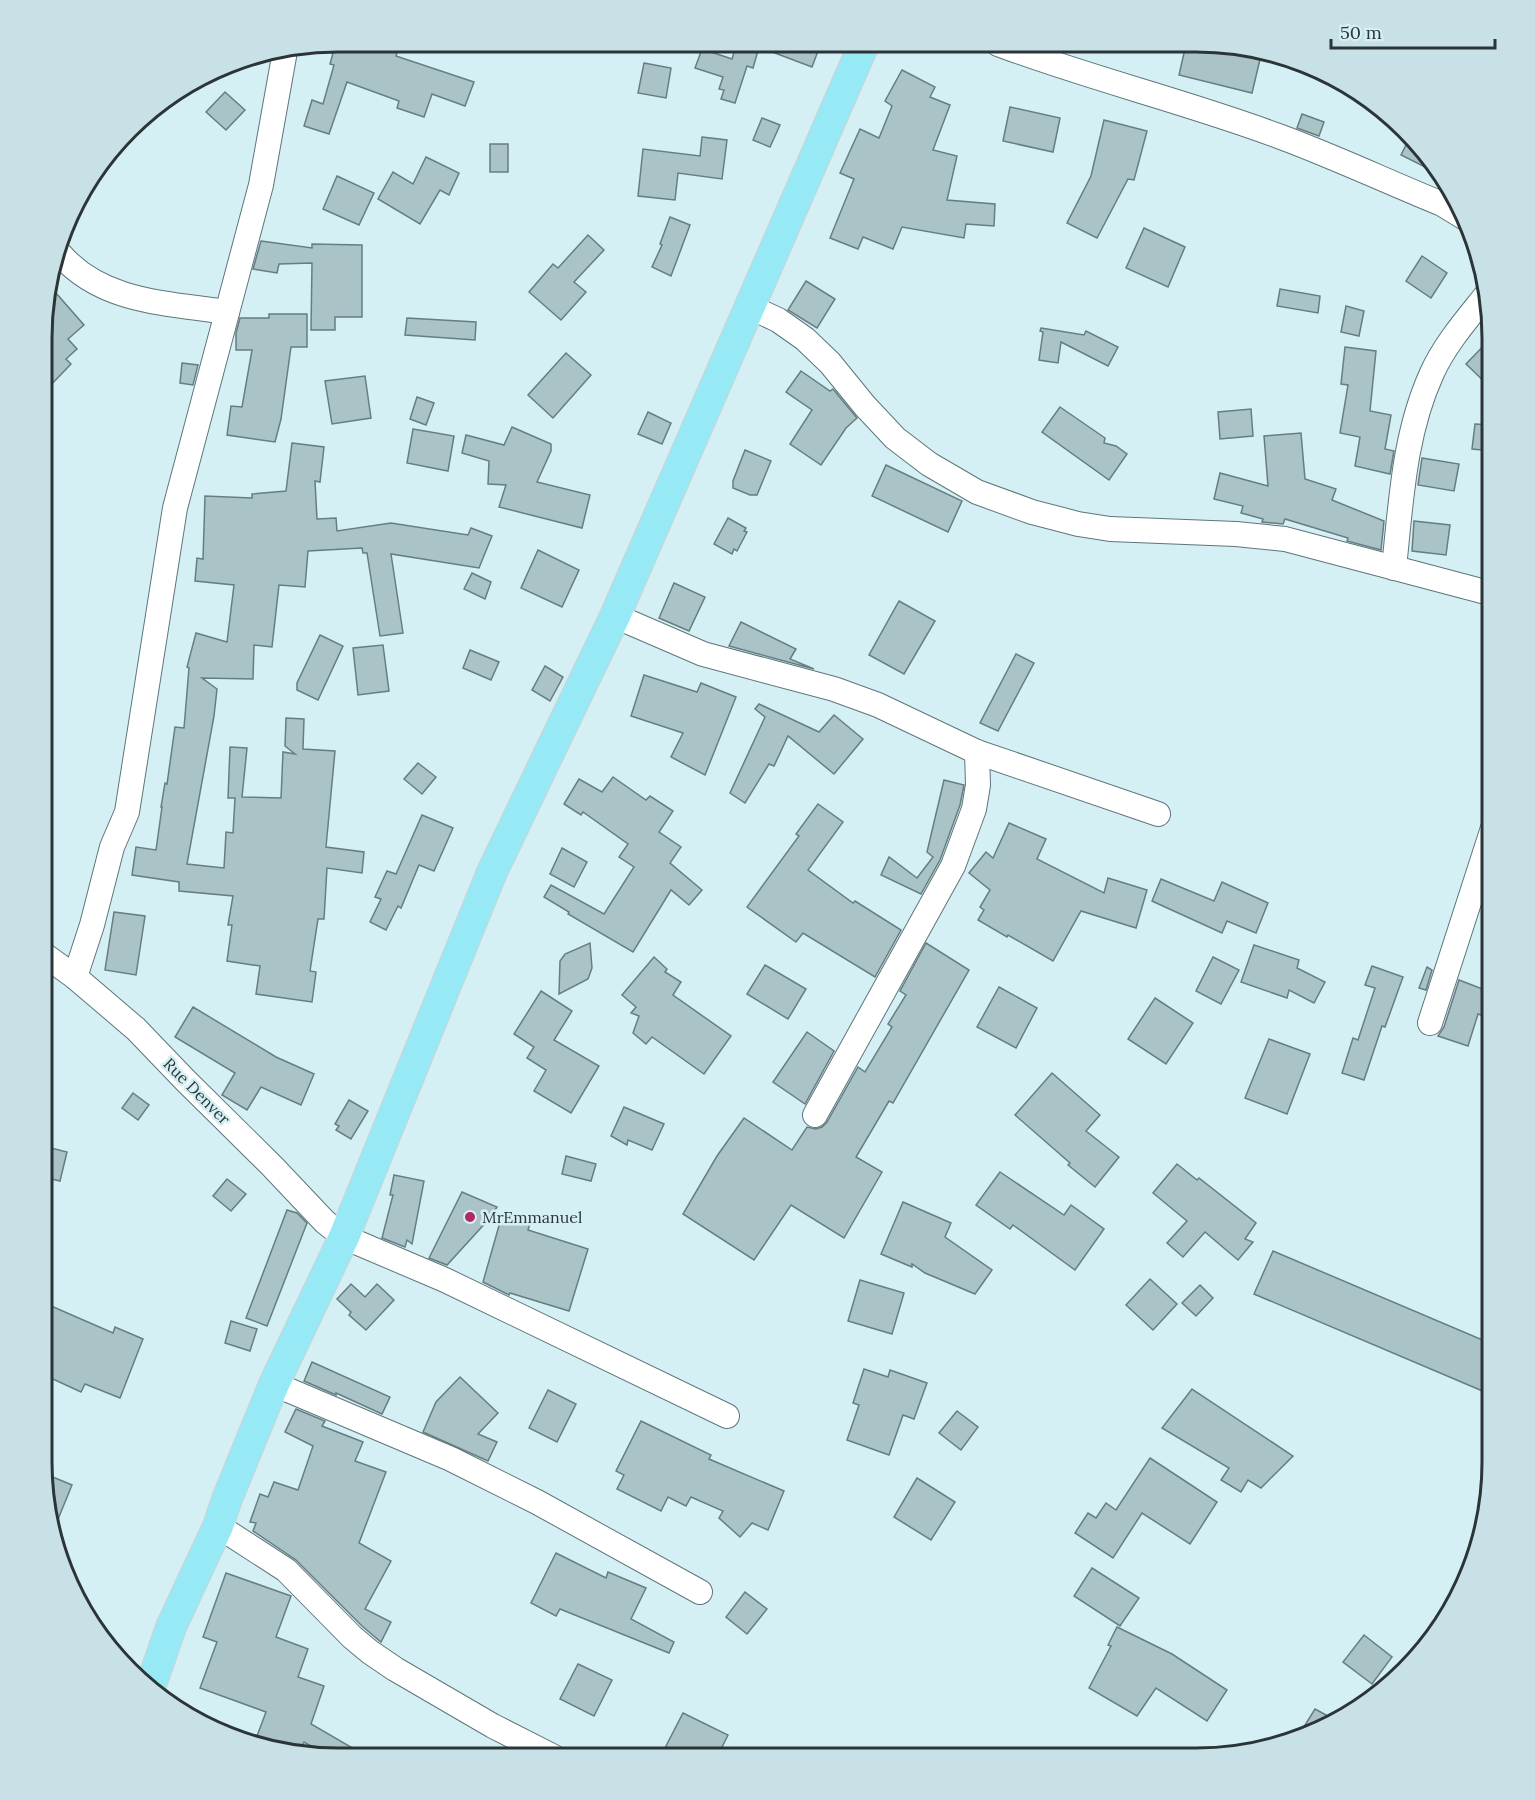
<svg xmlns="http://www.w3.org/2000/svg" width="1535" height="1800" font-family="Lora,serif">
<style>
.building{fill:#a9c3c7;stroke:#667e82;stroke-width:1.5}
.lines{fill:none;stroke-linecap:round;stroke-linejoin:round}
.minor-casing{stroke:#5e767a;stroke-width:26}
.major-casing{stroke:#d0d3d3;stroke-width:32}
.minor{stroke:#fff;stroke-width:24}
.major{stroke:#97e9f5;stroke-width:30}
.poi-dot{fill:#b22765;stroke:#d5f0f5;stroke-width:2}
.labels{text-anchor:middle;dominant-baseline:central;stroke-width:5;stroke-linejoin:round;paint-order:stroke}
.street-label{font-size:16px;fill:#2b3537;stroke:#d5f0f5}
.poi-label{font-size:16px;fill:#2b3537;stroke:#d5f0f5;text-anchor:start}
.rim{fill:none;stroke:#2b3537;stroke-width:3}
</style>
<rect width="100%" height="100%" fill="#d5f0f5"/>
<g class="building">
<path d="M336,42L364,50L365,46L379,51L382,42H400L396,56L474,82L465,106L432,94L424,117L397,108L399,101L347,82L329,134L304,126L312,100L323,104L334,65L330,64Z"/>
<path d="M737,43H821L812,67L759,47L753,68L747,66L735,103L721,99L724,90L719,89L723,77L695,68L702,49L732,59Z"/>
<path d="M1186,44L1236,45L1262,51L1252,93L1179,75Z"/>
<path d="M644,63L671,68L666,98L638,93Z"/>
<path d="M902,70L935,87L930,97L950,105L933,150L957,156L947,200L995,204L994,226L966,224L964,238L902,227L893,249L863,237L858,249L830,238L854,179L840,173L860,129L879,138L892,106L885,101Z"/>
<path d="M225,92L245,110L226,130L206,112Z"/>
<path d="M1010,107L1060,118L1053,152L1003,141Z"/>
<path d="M1302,114L1324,122L1319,136L1297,128Z"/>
<path d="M762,118L780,125L770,147L753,140Z"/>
<path d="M1104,120L1147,131L1134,180L1128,179L1097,238L1067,223L1091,176Z"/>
<path d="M1411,135L1419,145L1443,176L1401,155Z"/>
<path d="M702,137L727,140L722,179L678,173L675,200L638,196L643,149L700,156Z"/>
<rect x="490" y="144" width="18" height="28"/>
<path d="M426,157L459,173L449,195L440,190L420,224L378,199L393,172L413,184Z"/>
<path d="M337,176L374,193L359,225L323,209Z"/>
<path d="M670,217L690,225L671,276L652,267L662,245L660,244Z"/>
<path d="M1144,228L1185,247L1168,287L1126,268Z"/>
<path d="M588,235L604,250L574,282L586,292L561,320L529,292L553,264L558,268Z"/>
<path d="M261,241L312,248V244L362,245V317H335V330H311L312,263L279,264L277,273L253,269Z"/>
<path d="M1422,256L1447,273L1431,298L1406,281Z"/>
<path d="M806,281L835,299L817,328L788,310Z"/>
<path d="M49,285L84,325L68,339L77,349L66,359L71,364L44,392L45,299Z"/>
<path d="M1280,289L1320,296L1318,313L1277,306Z"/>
<path d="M1346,306L1364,311L1359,336L1341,332Z"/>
<path d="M269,314H307V347H291L281,419L275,442L227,435L231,406L242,407L252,350H236V333L240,318H269Z"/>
<path d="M407,318L476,322L475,340L405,335Z"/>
<path d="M1041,328L1084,335L1086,331L1118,347L1108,366L1061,342L1058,363L1039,360L1043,332L1040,331Z"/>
<path d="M1493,336V390L1466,364Z"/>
<path d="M1345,347L1376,351L1370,411L1391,415L1385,449L1394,451L1390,474L1355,466L1360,437L1340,433L1348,385L1341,384Z"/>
<path d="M566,353L591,375L553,418L528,395Z"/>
<path d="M182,363L198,365L193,385L180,383Z"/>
<path d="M801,371L830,391L833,389L857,418L846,428L821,465L790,444L812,410L786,392Z"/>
<path d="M365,376L371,418L332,424L325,381Z"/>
<path d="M417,397L434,403L426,425L410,419Z"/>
<path d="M1060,407L1105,438L1104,443L1116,446L1127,454L1109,480L1042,432Z"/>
<path d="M1251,409L1253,436L1220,439L1218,412Z"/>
<path d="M648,412L671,423L662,444L638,434Z"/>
<path d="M1475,424L1493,425V451L1472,449Z"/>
<path d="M512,427L551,444V451L537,482L590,495L582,528L499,507L506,485L488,484L489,461L462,453L466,435L504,445Z"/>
<path d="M413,429L454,436L448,471L407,463Z"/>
<path d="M1301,433L1305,479L1336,489L1332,500L1384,521L1381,550L1347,541L1348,538L1285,519L1283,524L1262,522L1263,519L1241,513L1243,506L1214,499L1220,473L1268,486L1264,436Z"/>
<path d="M292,443L324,447L320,482L315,481L317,519L336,518L337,531L391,523L468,535L471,528L492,536L479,568L391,554L403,633L380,636L367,553H363L362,548L308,551L305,587L279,585L272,647L254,645L253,679L202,678L217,689L214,716L187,864L224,868L226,832L233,833L235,798H228L230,747L247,748L242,797L281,798L283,752L295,754L285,746L286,718L304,719L303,749L335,751L326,847L364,852L362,873L327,868L324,919H318L310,971L316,972L312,1002L256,994L260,966L227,961L232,925H228L233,896L179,891V882L132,875L136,847L156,850L162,807H161L165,783L167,784L175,727L184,728L189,668L187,667L196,633L227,642L234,585L195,581L197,558L203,559L205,496L252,498V494L286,491Z"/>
<path d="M745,450L771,461L757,495H750L733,488V481Z"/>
<path d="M1422,458L1459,464L1454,491L1418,485Z"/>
<path d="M886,465L962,501L948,532L872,496Z"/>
<path d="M728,518L746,528L744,531L747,532L737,551L734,549L732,554L714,544Z"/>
<path d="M1414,521L1450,525L1446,555L1412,551Z"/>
<path d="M538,550L579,570L562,607L521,588Z"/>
<path d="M472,573L491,582L485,599L464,589Z"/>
<path d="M674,583L705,597L689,631L659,618Z"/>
<path d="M899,601L935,621L904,674L869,655Z"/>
<path d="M741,622L796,649L790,659L814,669L729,646Z"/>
<path d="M320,635L343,646L318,700L297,690V683Z"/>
<path d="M383,645L389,691L358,695L353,648Z"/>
<path d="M470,650L499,662L491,680L463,668Z"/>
<path d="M1016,654L1034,663L998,731L980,723Z"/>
<path d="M545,666L563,677L550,701L532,690Z"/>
<path d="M644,675L697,692L701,683L736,697L705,775L671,757L683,733L631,716Z"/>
<path d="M759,704L819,732L834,715L863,739L834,774L788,736L774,766L769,764L745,803L730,793L765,717L755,709Z"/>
<path d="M418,763L436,777L422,794L404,779Z"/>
<path d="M613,777L646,800L650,796L673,811L659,832L681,847L670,863L702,890L689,905L671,890L633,952L568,914L569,912L544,897L551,885L604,914L634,867L619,857L628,844L583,812L581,815L564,804L579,779L602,792Z"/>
<path d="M944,780L964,785L960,805L940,860L921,894L881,875L889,857L917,878L933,857L927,852Z"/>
<path d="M818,804L843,822L808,870L853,903L855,901L901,930L875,977L803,933L796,942L747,907L799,836L796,834Z"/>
<path d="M422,815L453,828L434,871L419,865L401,908L398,906L386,930L370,922L381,899L375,897L387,871L396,874Z"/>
<path d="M1009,823L1046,839L1037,859L1104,893L1108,878L1147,890L1136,928L1081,911L1053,961L1008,935L1007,937L978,920L984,910L980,907L990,890L969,873L986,852L993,858Z"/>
<path d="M562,848L587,862L574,887L550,874Z"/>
<path d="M1161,879L1214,901L1222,882L1268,903L1256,933L1227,921L1222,933L1152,901Z"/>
<path d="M114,912L145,916L136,975L105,970Z"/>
<path d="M590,943L592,968L588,979L559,994L560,961L565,954Z"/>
<path d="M926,943L969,970L893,1103L889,1101L856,1157L882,1172L844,1238L791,1205L754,1260L683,1214L717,1156L744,1118L792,1150L807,1127L816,1129L822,1127L827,1122L858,1067L865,1072L892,1027L888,1024L906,995L900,991Z"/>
<path d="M1254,945L1299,960L1297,968L1325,982L1314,1003L1289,990L1287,998L1241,982Z"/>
<path d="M654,957L667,969L665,972L681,982L673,995L731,1036L704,1074L652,1037L646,1044L633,1033L639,1016L631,1013L636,1007L622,995Z"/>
<path d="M1213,957L1239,970L1221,1004L1196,991Z"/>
<path d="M765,965L806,989L788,1019L747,994Z"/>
<path d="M1372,966L1403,977L1385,1027L1382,1026L1364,1080L1342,1073L1353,1038L1358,1040L1375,988L1365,985Z"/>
<path d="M1427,967L1432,970L1426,990L1419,988Z"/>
<path d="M1459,980L1493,993V1019L1478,1014L1468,1046L1438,1036L1444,1027Z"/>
<path d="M999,987L1037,1008L1016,1048L977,1027Z"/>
<path d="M541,991L572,1011L554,1040L599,1066L571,1113L534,1091L546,1070L527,1058L534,1047L514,1034Z"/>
<path d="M1155,998L1193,1023L1166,1064L1128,1039Z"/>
<path d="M193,1007L276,1057L314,1074L301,1105L261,1087L247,1110L222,1095L235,1073L175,1037Z"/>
<path d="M807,1032L834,1051L805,1104L773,1082Z"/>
<path d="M1269,1039L1310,1054L1287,1114L1245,1098Z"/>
<path d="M1052,1073L1100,1115L1086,1131L1119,1157L1095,1187L1068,1165L1070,1163L1015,1115Z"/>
<path d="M133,1093L149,1105L138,1120L122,1108Z"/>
<path d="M349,1100L368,1111L351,1139L336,1130L339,1126L335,1124Z"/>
<path d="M624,1107L664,1124L652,1150L628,1140L627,1145L611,1136Z"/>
<path d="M43,1146L67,1152L60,1181L43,1177Z"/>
<path d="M566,1156L596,1164L591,1181L562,1174Z"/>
<path d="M1177,1164L1197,1180L1199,1178L1256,1223L1245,1239L1253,1242L1238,1260L1205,1232L1183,1257L1167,1243L1187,1221L1153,1193Z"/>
<path d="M1000,1172L1064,1215L1071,1205L1104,1229L1075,1270L1013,1225L1010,1229L976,1205Z"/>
<path d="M394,1175L424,1181L412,1244L407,1240L405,1247L382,1238L393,1195H390Z"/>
<path d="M227,1179L246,1194L231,1211L213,1196Z"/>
<path d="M462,1192L497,1207L489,1219L447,1265L429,1258Z"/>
<path d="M903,1202L951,1223L945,1237L992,1270L975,1294L925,1273L912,1264V1267L881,1254Z"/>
<path d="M287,1210L297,1213L307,1223L267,1326L246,1318Z"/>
<path d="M502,1215L530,1223L528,1230L588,1249L569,1311L510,1293L509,1295L483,1282Z"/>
<path d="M1273,1251L1492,1344V1395L1254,1294Z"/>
<path d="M1150,1279L1177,1304L1153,1330L1126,1305Z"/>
<path d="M860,1280L904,1293L892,1334L848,1321Z"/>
<path d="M351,1284L365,1297L377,1284L394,1300L366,1330L349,1315L351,1312L337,1299Z"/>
<path d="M1200,1285L1213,1298L1196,1316L1182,1303Z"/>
<path d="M42,1302L113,1333L115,1327L143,1339L120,1398L85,1384L81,1392L42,1374Z"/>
<path d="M231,1321L257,1329L250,1351L225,1343Z"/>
<path d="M312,1362L390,1397L382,1414L336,1393V1395L304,1381Z"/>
<path d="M864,1369L888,1377L890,1370L927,1383L914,1419L903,1415L889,1455L847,1440L859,1405L853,1403Z"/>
<path d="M460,1377L498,1413L478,1434L497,1442L488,1461L423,1432L436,1402Z"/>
<path d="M1192,1389L1293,1456L1261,1488L1248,1480L1241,1492L1221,1480L1229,1468L1162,1428Z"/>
<path d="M548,1390L576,1404L557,1442L529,1428Z"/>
<path d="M296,1409L325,1421L322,1426L363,1442L355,1461L386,1472L359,1543L391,1561L365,1609L391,1622L381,1642L362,1626L296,1560L253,1531L256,1523L250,1522L260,1494L268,1497L274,1482L298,1490L313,1446L285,1432Z"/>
<path d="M957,1411L978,1427L961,1450L939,1433Z"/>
<path d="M641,1421L711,1455L709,1459L784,1491L768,1530L752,1523L740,1537L719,1518L723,1511L691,1497L686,1506L668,1497L661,1511L617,1489L624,1475L616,1471Z"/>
<path d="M1150,1458L1217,1502L1190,1544L1142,1513L1113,1558L1075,1533L1088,1513L1096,1518L1106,1503L1116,1510Z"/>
<path d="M43,1473L72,1485L52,1534L47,1500Z"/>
<path d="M917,1478L955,1502L931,1540L894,1517Z"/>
<path d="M556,1553L606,1578L608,1572L646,1588L631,1619L674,1642L669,1653L560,1609L556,1616L531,1603Z"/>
<path d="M1092,1568L1139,1598L1120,1626L1074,1596Z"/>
<path d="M226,1573L291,1596L276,1637L308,1649L298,1677L324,1686L311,1724L368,1757H330L304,1742L299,1753L254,1744L266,1712L200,1688L217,1642L203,1637Z"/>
<path d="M745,1592L767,1609L747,1634L726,1617Z"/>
<path d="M1117,1627L1172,1654L1227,1690L1207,1721L1156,1688L1137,1716L1089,1688L1111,1646L1108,1645Z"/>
<path d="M1364,1635L1392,1657L1372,1684L1343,1662Z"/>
<path d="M578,1664L612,1680L594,1716L560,1699Z"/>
<path d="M1315,1709L1337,1721L1297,1738Z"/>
<path d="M683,1713L728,1735L717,1757H683L665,1748Z"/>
</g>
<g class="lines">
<g class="minor-casing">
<g id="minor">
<path d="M998,44C1091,79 1188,102 1281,137C1335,157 1388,182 1442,204L1465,218"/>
<path d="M60,254C102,303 168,303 227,312"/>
<path d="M750,307L778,320L805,339L830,363L865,406L895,438L929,464L977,492L1032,512L1078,524L1110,529L1236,534L1285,539L1493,594"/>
<path d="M1394,568C1401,502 1404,434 1432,373C1445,344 1468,318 1487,294"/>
<path d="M615,616L703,654L834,689L878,705L977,752L1158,814"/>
<path d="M43,954L75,977L136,1029L185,1080L272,1166L325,1222L344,1237L445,1280L727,1416"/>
<path d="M75,977L92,925L112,847L127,812L175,508L261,185L285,51"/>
<path d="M1430,1023L1493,828"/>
<path d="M815,1115L953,866L974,809L978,785L977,752"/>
<path d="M274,1384L451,1459L537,1502L700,1592"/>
<path d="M218,1526L286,1570L352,1637L370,1652L395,1669L493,1726L554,1757"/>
</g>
</g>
<g class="major-casing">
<path id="major" d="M150,1688L171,1627L218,1526L227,1499L274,1384L344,1237L492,872L615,616L864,44"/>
</g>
<use href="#minor" class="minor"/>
<use href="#major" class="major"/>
</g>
<circle class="poi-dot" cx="470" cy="1217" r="6"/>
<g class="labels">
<g class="street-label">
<text transform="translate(197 1091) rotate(45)">Rue Denver</text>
</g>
<g class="poi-label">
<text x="482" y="1217">MrEmmanuel</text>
</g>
</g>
<path d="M0 0H1535V1800H0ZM338 52H1196A286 286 0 0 1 1482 338V1462A286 286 0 0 1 1196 1748H338A286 286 0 0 1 52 1462V338A286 286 0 0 1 338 52Z" fill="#c7e1e6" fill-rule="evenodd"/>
<path class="rim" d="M338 52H1196A286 286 0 0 1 1482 338V1462A286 286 0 0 1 1196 1748H338A286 286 0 0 1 52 1462V338A286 286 0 0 1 338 52Z"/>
<path d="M1331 39v9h164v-9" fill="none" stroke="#2b3537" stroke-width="3"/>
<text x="1340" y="39" font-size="18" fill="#2b3537" stroke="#d5f0f5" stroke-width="4.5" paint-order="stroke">50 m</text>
</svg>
